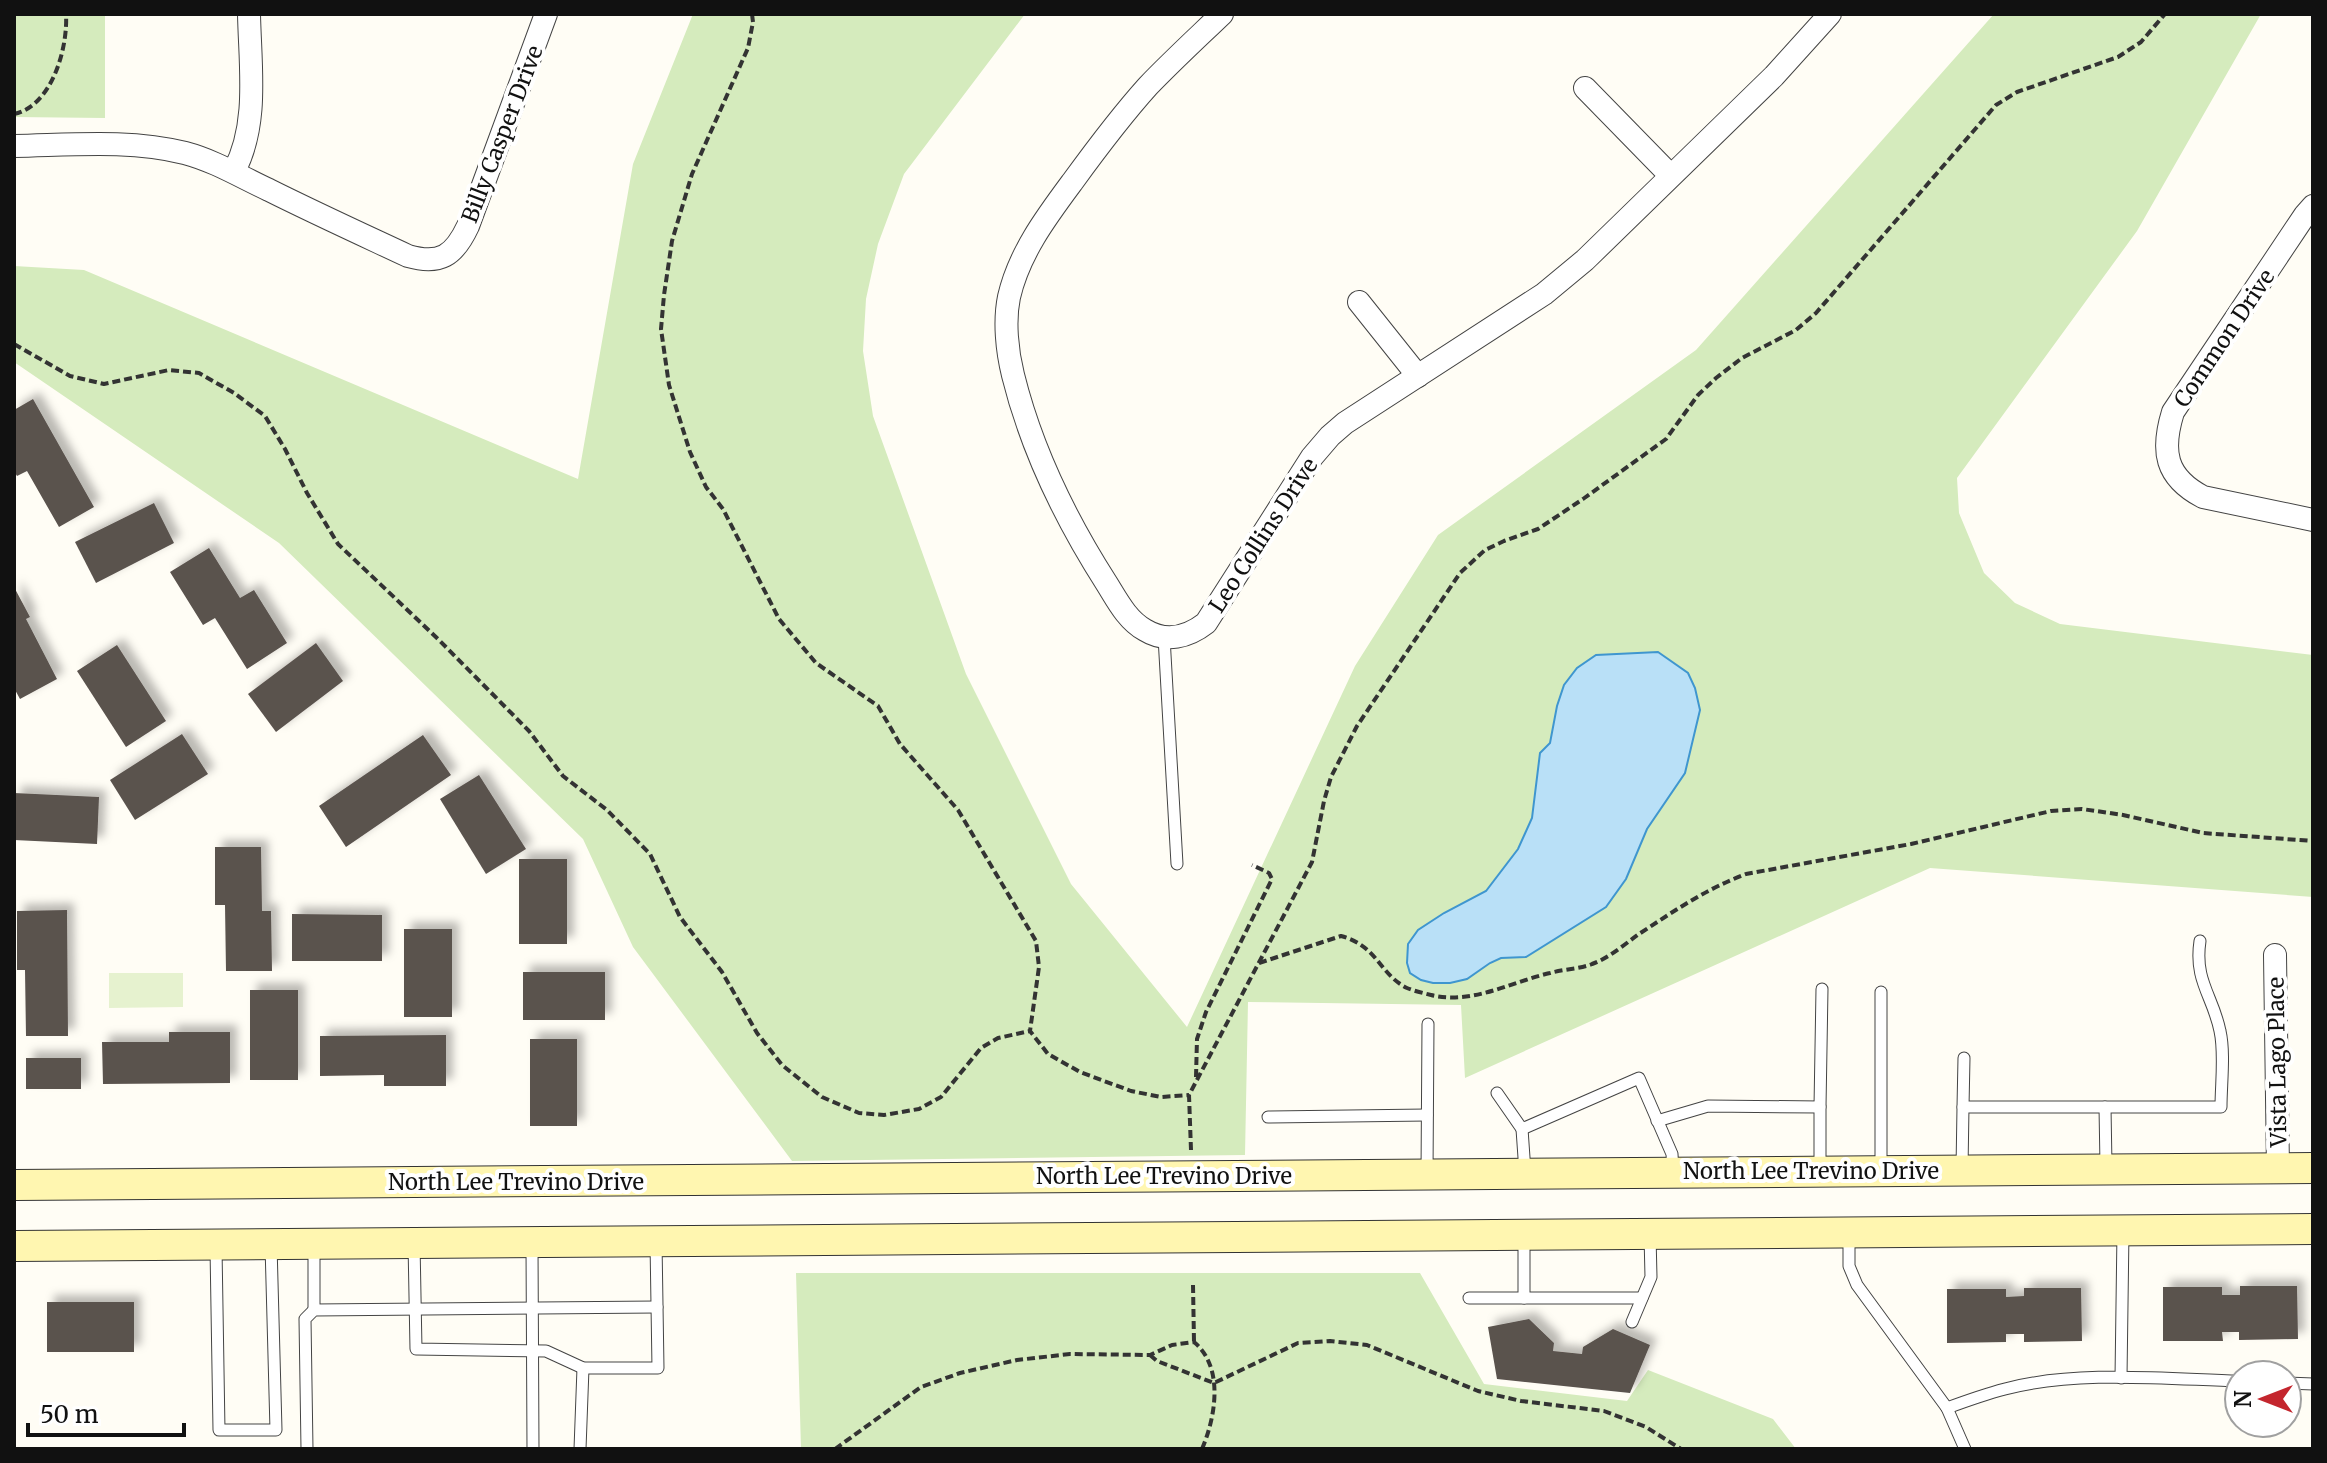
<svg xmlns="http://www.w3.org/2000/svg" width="2327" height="1463" font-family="Merriweather,serif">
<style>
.green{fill:#d5ebbd}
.pitch{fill:#e6f2cf}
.water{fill:#b9e0f7;stroke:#3f96cf;stroke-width:2}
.building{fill:#5a524d;filter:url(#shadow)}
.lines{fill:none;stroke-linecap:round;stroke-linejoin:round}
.service-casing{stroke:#444;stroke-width:13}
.minor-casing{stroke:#444;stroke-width:24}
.secondary-casing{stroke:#333;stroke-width:32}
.path{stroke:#333;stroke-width:4;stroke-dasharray:8 4;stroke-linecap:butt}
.service{stroke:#fff;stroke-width:11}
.minor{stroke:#fff;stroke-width:22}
.secondary{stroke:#fff6b0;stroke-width:30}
.labels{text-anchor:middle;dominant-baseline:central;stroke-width:8;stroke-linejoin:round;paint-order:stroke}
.street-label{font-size:22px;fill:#111;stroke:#fff}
</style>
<defs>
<filter id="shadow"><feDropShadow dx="7" dy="-7" stdDeviation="4" flood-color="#0004"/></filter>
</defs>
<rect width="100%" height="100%" fill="#fffdf5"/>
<g class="green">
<path d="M14,14H105V118L14,117Z"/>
<path d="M693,14H1025L904,174L878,244L866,299L863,351L873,416L966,674L1071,884L1187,1027L1355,666L1438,535L1696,350L1994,14H2261L2137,231L1957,478L1959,513L1984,573L2015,603L2060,624L2313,655V897L1930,868L1465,1078L1461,1005L1248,1002L1245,1155L792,1161L633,947L583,839L279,543L14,362V266L84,270L578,479L633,164Z"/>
<path d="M796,1273H1420L1484,1384L1627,1401L1648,1370L1773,1419L1796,1449H801Z"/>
</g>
<path class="pitch" d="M109,973H183V1007L109,1008Z"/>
<path class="water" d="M1658,652L1688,673L1695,688L1700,710L1685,773L1647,829L1626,879L1606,907L1526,957L1501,958L1490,963L1467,979L1450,983H1433L1421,980L1410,973L1407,963L1408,944L1418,930L1444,913L1486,891L1518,849L1532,818L1540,753L1550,743L1557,706L1564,685L1577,668L1596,655Z"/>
<g class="building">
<path d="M33,399L94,507L59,527L27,471L17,476L14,471V410Z"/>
<path d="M154,503L174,543L96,583L75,542Z"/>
<path d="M209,548L240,598L254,590L287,643L247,669L215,618L203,625L170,572Z"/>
<path d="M14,587L30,617L26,619L57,679L20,699L14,688Z"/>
<path d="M316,643L343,681L276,732L248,694Z"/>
<path d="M117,645L166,721L126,747L77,671Z"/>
<path d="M182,734L208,774L135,820L110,780Z"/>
<path d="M423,735L451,775L346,847L319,806Z"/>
<path d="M479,775L526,849L486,874L440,799Z"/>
<path d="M14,793L99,797L97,844L14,840Z"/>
<path d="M215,847H261L262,911H271L272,971H226L225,905H215Z"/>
<rect x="519" y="859" width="48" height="85"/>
<path d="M67,910L68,1036H26L25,970H17V911Z"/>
<path d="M292,914L382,915V961H292Z"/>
<rect x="404" y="929" width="48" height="88"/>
<rect x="523" y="972" width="82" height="48"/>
<rect x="250" y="990" width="48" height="90"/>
<path d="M169,1032H230V1083L103,1084L102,1042H169Z"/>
<path d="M446,1035V1086H384V1075L320,1076V1036Z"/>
<rect x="530" y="1039" width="47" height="87"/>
<rect x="26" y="1058" width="55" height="31"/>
<path d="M2240,1286H2297L2298,1339L2239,1340V1332H2222L2223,1341H2163V1287H2222V1295H2240Z"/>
<path d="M2024,1288H2081L2082,1341L2024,1342V1334H2006V1342L1947,1343V1289H2006V1297L2024,1296Z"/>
<rect x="47" y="1302" width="87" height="50"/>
<path d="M1529,1319L1554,1343L1553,1351L1582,1354L1583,1347L1613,1329L1650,1345L1630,1393L1497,1379L1488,1327Z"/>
</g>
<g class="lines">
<g class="service-casing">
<g id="service">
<path d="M1164,637L1177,864"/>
<path d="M1497,1093L1522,1129L1639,1078L1672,1154L1673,1171"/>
<path d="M1963,1107L1964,1058"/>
<path d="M2105,1107L2106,1166"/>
<path d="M1268,1117L1427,1115"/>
<path d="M1657,1121L1708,1106L1820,1107L1822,989"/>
<path d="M1522,1129L1525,1172"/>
<path d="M1881,1169V992"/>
<path d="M1962,1169L1963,1107H2221C2221,1084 2225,1053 2220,1031C2213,996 2194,981 2200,941"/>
<path d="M1820,1170V1107"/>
<path d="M1427,1174L1428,1024"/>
<path d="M1849,1232V1266L1857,1285L1947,1408L1965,1449"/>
<path d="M1524,1235V1298"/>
<path d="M414,1243L416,1349L546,1351L583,1368H658L656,1242"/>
<path d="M314,1246V1310"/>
<path d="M532,1246L533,1449"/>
<path d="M216,1248L219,1430H276L271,1245"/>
<path d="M1469,1298H1642"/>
<path d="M1632,1322L1651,1277L1650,1235"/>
<path d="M2121,1378L2123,1231"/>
<path d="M2287,1383L2313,1384"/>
<path d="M1947,1408C1966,1401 1986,1394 2005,1389C2076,1370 2166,1379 2239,1381"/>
<path d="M307,1449L305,1319L314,1310L657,1307"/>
<path d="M580,1449L583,1368"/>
</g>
</g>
<g class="minor-casing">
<g id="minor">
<path d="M1222,14C1197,38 1172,61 1148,86C1121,116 1097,148 1073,181C1047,216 1019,253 1009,297C1004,321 1007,351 1013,375C1031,448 1066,520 1107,584C1117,600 1127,620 1145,630C1166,643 1188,637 1206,623L1312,457L1330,436L1345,423L1544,294L1585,260L1774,76L1830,14"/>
<path d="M1585,88L1670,175"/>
<path d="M14,146C70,145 130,139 185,153C215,161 241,177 269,190C315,213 361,234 408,256C440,265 454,256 468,226L546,14"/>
<path d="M234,171C259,124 250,66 249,14"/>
<path d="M2313,206L2305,215L2173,412C2161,451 2165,477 2203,497L2313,520"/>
<path d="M1359,302L1418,376"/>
<path d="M2275,955L2278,1169"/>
</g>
</g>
<g class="secondary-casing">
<g id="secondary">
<path d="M14,1185L2313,1168"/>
<path d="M14,1246L2313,1229"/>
</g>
</g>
<g class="path">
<path d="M752,14L753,22L748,48L692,174L672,241L664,295L661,329L669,385L690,452L706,487L723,509L779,619L816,663L878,706L900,744L958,810L1036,941L1039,967L1030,1031L1048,1054L1080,1072L1131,1091L1161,1097L1189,1095"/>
<path d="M14,114C52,106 68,48 66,14"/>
<path d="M14,344L70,376L104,384L169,370L199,373L234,393L265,416L285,449L307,493L338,544L438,639L529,731L563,776L607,810L650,854L680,917L722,972L757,1033L782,1065L822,1097L859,1113L884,1115L919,1109L941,1097L981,1048L998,1038L1030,1031"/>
<path d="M1259,963L1341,936C1378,946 1379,974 1407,988C1414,991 1423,993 1431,995C1472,1005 1511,982 1550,973C1564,969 1580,969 1592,964C1609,958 1625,944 1639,934C1674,911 1706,889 1746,874L1911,844L2051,811L2082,809L2123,815L2203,833L2313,841"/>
<path d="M1196,1077L1197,1039L1206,1012L1272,879L1269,873L1252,865"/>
<path d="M1191,1150L1189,1095L1312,862L1324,801L1331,777L1357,726L1460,573L1485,550L1504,541L1538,529L1583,499L1666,439L1698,395L1716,378L1742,358L1796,330L1816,313L1996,105L2017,92L2118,57L2141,42L2165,14"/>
<path d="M1193,1285L1194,1342"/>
<path d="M1150,1355L1157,1361L1214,1383L1298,1343L1330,1341L1367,1345L1478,1391L1521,1401L1604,1411L1646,1427L1681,1449"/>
<path d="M835,1449L921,1387L960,1373L1017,1360L1070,1354L1150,1355L1172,1345L1194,1342C1224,1367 1216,1416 1202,1449"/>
</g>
<use href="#service" class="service"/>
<use href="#minor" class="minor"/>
<use href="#secondary" class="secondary"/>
</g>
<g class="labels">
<g class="street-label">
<text transform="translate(502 134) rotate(-69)">Billy Casper Drive</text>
<text transform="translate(2224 338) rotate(-56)">Common Drive</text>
<text transform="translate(1263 535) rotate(-57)">Leo Collins Drive</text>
<text transform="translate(2277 1062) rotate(-91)">Vista Lago Place</text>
<text x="1811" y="1171">North Lee Trevino Drive</text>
<text x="1164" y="1176">North Lee Trevino Drive</text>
<text x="516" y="1182">North Lee Trevino Drive</text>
</g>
</g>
<rect width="2327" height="1463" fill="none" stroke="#111111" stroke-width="32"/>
<g transform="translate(2263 1399) rotate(270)"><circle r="38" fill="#ffffff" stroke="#a0a0a0" stroke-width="2"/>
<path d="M0-6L14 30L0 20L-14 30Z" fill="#c4262e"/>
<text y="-12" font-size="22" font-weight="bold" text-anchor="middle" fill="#111111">N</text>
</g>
<path d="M28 1423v12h156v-12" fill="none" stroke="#111111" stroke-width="4"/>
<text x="40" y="1423" font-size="24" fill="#111111" stroke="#ffffff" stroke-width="6" paint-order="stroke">50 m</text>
</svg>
